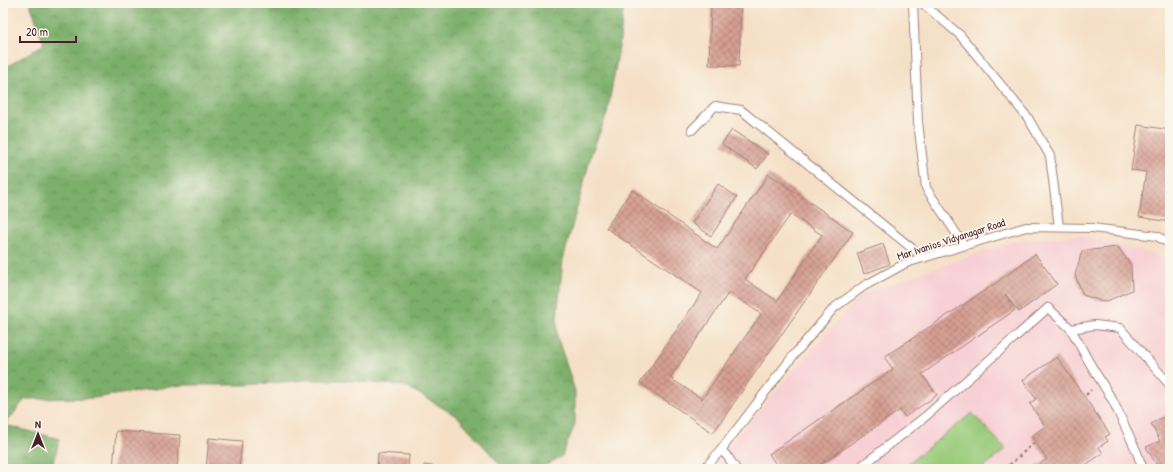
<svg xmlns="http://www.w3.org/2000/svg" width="1173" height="472" font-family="'Patrick Hand',sans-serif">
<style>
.built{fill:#f7cfd4}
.forest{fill:url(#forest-crowns);stroke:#62674a}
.pitch{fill:#9acb7a;stroke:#727552}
.building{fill:url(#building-cross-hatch);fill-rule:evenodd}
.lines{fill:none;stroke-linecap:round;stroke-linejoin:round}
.service-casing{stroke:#a08079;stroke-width:10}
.path{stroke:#a08079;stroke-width:2.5;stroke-dasharray:3 3;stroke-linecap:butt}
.service{stroke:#fff;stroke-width:8}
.labels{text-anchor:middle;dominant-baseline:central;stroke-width:3.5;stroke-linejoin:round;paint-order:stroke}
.street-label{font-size:11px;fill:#4a1f2b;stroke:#fbf7ec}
</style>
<defs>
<pattern id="forest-crowns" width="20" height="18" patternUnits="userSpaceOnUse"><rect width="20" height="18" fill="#7baf6a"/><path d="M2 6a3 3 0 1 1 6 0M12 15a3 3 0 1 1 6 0" fill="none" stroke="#678e57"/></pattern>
<pattern id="building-cross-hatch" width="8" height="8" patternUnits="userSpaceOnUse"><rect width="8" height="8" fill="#d69f93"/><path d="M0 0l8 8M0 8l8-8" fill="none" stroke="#b08178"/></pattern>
</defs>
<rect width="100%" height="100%" fill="#fbf7ec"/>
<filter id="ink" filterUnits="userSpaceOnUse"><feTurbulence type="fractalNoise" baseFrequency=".025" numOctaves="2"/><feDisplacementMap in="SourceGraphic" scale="8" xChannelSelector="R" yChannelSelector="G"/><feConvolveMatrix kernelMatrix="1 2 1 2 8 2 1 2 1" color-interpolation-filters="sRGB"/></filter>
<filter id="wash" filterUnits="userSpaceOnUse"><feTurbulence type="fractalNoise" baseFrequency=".012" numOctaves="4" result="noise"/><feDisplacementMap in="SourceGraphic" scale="16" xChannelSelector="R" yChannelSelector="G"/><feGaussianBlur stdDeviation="0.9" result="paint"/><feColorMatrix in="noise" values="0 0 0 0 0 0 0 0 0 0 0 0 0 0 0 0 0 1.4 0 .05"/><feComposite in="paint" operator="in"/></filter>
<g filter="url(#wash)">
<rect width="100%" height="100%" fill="#f5e0c7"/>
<path class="built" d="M1080,235L1148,252L1170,261V469H711L743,429L861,294L1017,240Z"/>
<path class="forest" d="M30,3H624L619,48L607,114L592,152L563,260L557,318V336L575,391V424L562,456L539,469H504L458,417L406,386L341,380H306L246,385H182L94,398L25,399L5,425L60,439L51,469H3V69L44,44Z"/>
<path class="pitch" d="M972,413L1006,449L981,469H910L906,465Z"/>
<g id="blocks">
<g class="building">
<path d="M711,3H741L739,66L709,65Z"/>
<path d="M1138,125L1170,130V222L1139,217L1146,172L1131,170Z"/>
<path d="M732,130L768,154L757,169L722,144Z"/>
<path d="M769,174L853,232L713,433L640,383L702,293L606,228L632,190L717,249ZM791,214L822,235L777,301L745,279ZM729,292L761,314L702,399L670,378Z"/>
<path d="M718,184L737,197L711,236L692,223Z"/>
<path d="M883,244L890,264L864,274L857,253Z"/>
<path d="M1118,247L1131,265L1132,290L1107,301L1098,300L1083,295L1075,275L1082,251Z"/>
<path d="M1035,254L1057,284L1019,312L1005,294L1015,310L922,374L937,395L905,417L900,410L814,469H779L769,454L893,369L884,357L996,283Z"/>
<path d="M1057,357L1110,434L1105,437L1108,441L1099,447L1103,453L1080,469H1033L1047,459L1031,436L1045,426L1030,404L1036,399L1023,380Z"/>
<path d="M1170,413V469H1159L1146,447L1160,441L1151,424Z"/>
<path d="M116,431L180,435L177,469H113Z"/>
<path d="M209,438L242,441L239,469H206Z"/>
<path d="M378,453L409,455L408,469H377Z"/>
<path d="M424,465L447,468V469H424Z"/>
</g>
</g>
</g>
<g filter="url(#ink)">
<use href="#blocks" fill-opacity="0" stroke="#a08079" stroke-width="1"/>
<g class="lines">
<g class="service-casing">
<g id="service">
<path d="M913,3L918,122L926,188L964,245"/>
<path d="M922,3L960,35L1028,118L1050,156L1059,227"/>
<path d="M692,130L715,106L741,110L924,258"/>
<path d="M1071,329L1089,362L1113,401L1136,450L1143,469"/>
<path d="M721,450L728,457L736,469"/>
<path d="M704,469L721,450L793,356L834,308L864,286L906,263L1026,227L1092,228L1157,236L1170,244"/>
<path d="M858,469L926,416L1048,308L1071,329L1095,325L1120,328L1170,385"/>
</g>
</g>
<g class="path">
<path d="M1086,395L1091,390"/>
<path d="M1005,469L1035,442"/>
</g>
<use href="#service" class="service"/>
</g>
</g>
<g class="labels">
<g class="street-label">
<text transform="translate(951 239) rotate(-18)">Mar Ivanios Vidyanagar Road</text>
</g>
</g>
<rect width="1173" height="472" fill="none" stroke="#fbf7ec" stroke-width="16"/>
<g transform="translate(38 434)" stroke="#fbf7ec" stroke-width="3" paint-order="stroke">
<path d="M0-3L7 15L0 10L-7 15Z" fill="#4a1f2b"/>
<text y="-6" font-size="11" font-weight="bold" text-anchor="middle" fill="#4a1f2b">N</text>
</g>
<path d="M20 36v6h56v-6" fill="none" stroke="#4a1f2b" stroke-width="2"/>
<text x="26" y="36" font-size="12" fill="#4a1f2b" stroke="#fbf7ec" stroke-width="3" paint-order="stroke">20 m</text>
</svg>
